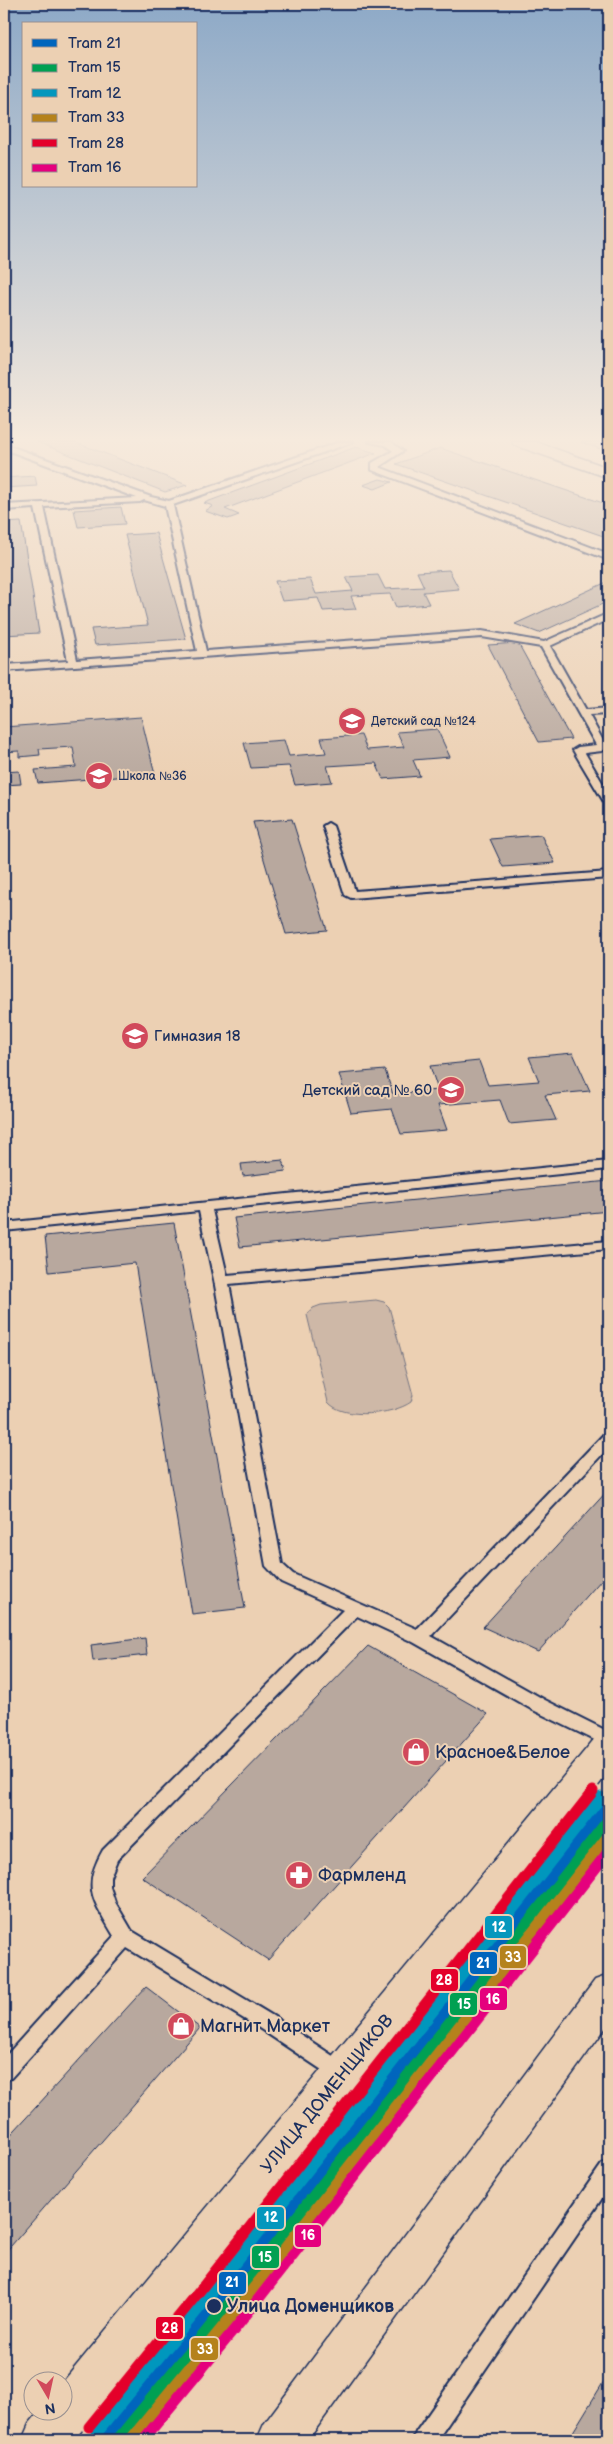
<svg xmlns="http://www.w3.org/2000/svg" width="613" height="2444" font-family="'Balsamiq Sans',sans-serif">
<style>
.green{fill:#ceb8a7;stroke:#747482}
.building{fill:#b8a89e;stroke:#1b2f5e}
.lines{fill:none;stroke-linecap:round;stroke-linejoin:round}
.lane-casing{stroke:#1b2f5e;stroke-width:4}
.secondary-casing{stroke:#1b2f5e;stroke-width:3}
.primary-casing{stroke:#1b2f5e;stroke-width:3}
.lane{fill:#ecd0b3;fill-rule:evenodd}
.secondary{fill:#ecd0b3;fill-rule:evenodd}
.primary{fill:#ecd0b3;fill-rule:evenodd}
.tram-1-casing{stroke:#ecd0b3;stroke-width:15}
.tram-2-casing{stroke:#ecd0b3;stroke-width:15}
.tram-3-casing{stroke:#ecd0b3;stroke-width:15}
.tram-4-casing{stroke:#ecd0b3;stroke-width:15}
.tram-5-casing{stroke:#ecd0b3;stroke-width:15}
.tram-6-casing{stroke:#ecd0b3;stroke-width:15}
.tram-1{stroke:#0065bd;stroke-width:11}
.tram-2{stroke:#01a052;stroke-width:11}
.tram-3{stroke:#0497bd;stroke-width:11}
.tram-4{stroke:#b5821c;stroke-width:11}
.tram-5{stroke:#e4002b;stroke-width:11}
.tram-6{stroke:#e5007d;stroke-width:11}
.stop-dot{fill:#1b2f5e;stroke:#ecd0b3;stroke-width:2}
.labels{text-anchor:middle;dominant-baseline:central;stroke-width:4;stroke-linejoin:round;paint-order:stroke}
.far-poi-label{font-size:12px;fill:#1b2f5e;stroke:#ecd0b3;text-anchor:start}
.poi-label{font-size:15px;fill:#1b2f5e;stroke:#ecd0b3;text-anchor:start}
.near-poi-label{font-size:18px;fill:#1b2f5e;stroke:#ecd0b3;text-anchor:start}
.near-street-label{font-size:18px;fill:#1b2f5e;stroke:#ecd0b3}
.near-stop-label{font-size:18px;font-weight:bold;fill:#1b2f5e;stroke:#ecd0b3;text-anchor:start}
.line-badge{stroke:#ecd0b3;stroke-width:2}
.badge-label{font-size:14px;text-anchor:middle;font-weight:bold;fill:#fff}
</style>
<rect width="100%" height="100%" fill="#ecd0b3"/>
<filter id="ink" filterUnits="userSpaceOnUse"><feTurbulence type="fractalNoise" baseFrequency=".02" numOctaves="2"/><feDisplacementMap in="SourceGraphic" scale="10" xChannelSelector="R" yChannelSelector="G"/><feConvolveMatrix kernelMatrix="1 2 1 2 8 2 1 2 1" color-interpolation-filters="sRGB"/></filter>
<g filter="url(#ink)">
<path class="green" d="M376,1300L384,1302L389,1307L413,1395L411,1402C393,1415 343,1420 328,1402L307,1315L313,1308L321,1305Z"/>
<g class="building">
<path d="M37,442H75L187,485L165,492Z"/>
<path d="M580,442H609V452Z"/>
<path d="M356,447L376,453L225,509L239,515L228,519L205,511L213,506L204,503Z"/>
<path d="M440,448L609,505V538L396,464Z"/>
<path d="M35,476L37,486L4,488V478Z"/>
<path d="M380,479L392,482L375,489L363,485Z"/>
<path d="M121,507L125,524L78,527L74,510Z"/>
<path d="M21,522L39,633L4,635V523Z"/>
<path d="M156,533L186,639L95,645L91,629L148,625L125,535Z"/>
<path d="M449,570L459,589L423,592L429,604L396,607L390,594L351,596L356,609L323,611L318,598L282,601L275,581L310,579L316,594L353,591L346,577L378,575L385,589L424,587L417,572Z"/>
<path d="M609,581V601L539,633L515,624Z"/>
<path d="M518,643L571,739L539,742L488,645Z"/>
<path d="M141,717L155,774L38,783L35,770L76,767L73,747L39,749L40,755L19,757V751L4,752V727Z"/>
<path d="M437,729L450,757L413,760L420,776L383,779L376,763L327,766L332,782L295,785L289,766L251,768L244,743L284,740L289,756L326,753L321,738L361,735L367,750L404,747L397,732Z"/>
<path d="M19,771L21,784L4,785V772Z"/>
<path d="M292,819L327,930L286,934L253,822Z"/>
<path d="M541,835L555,863L503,867L490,839Z"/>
<path d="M573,1053L590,1091L545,1095L556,1120L509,1124L500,1100L438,1105L447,1130L401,1134L392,1109L351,1113L339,1074L385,1070L393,1094L438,1090L430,1066L479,1061L488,1085L539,1081L529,1057Z"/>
<path d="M283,1160L286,1171L243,1176L241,1164Z"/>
<path d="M609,1181V1211L240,1247L234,1218Z"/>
<path d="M174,1223L245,1608L192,1614L135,1263L49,1272L45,1236Z"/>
<path d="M609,1489V1571L538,1652L483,1627Z"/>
<path d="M145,1638L147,1655L93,1661L91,1645Z"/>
<path d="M368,1646L488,1714L268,1960L142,1877Z"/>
<path d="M146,1987L200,2028L4,2254V2142Z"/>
<path d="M609,2373V2440H568Z"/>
</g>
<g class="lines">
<g class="lane-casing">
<g id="lane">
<path d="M340,442H353L173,505L206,651L482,631L544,642L609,613V619L550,646L586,710L609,708V714L589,715L607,748L602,751L585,753L609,794V805L604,802L573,750L578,747L596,745L541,647L482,637L4,671V665L68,661L35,508L4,510V505L137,498L4,449V444L151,497L169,501ZM144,500L165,506L197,651L77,660L44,507L140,502Z"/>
<path d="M369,442H391L403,451L379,467L609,554V560L372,470V463L393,451L385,445Z"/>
<path d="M328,823L333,826L355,891L609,872V878L351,898L345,895L323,826Z"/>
<path d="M609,1161V1169L212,1210L227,1275L609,1241V1249L229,1284L282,1564L293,1574L417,1629L604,1434L609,1433V1447L431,1636L545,1700L609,1732V1747L533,1710L413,1642L357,1616L117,1860L110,1877V1887L115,1902L132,1931L273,2016L348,2066L351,2072L348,2078L341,2081L334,2078L259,2028L127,1948L11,2078L4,2081V2058L114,1936C94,1901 81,1888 103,1850L343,1610L281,1582L266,1566L214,1280L199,1211L4,1231V1223Z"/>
<path d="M609,2161V2188L437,2440H413L416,2432L602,2164Z"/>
</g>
</g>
<g class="secondary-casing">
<path id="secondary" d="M512,442H536L609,468V478L514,445Z"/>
</g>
<g class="primary-casing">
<g id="primary">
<path d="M609,1733V1772L74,2440H22L29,2424L39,2412H62V2383L596,1737Z"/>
<path d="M609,1975V2023L308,2440H257L264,2424L595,1980Z"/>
</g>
</g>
<use href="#lane" class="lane"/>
<use href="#secondary" class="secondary"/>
<use href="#primary" class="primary"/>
<g class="tram-1-casing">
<path id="tram-1" d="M104,2440L214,2306L609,1803"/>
</g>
<g class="tram-2-casing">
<path id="tram-2" d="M117,2440L222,2312L609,1819"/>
</g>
<g class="tram-3-casing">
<path id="tram-3" d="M96,2434L206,2300L601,1797"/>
</g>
<g class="tram-4-casing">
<path id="tram-4" d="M130,2440L230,2318L609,1835"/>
</g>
<g class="tram-5-casing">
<path id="tram-5" d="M89,2427L198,2293L593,1791"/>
</g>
<g class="tram-6-casing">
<path id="tram-6" d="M143,2440L238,2325L609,1851"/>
</g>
<use href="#tram-1" class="tram-1"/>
<use href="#tram-2" class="tram-2"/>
<use href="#tram-3" class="tram-3"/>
<use href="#tram-4" class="tram-4"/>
<use href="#tram-5" class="tram-5"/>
<use href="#tram-6" class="tram-6"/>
</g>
</g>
<linearGradient id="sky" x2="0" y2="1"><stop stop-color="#8da9c7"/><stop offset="0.56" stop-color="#f6eadd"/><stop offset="1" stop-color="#f6eadd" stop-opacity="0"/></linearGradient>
<rect width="613" height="785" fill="url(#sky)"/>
<defs>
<g id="school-disc" transform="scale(1.4375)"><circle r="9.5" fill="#d1495b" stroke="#ecd0b3"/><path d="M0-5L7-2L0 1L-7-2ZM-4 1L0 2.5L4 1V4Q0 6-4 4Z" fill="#fff"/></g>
<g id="shop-disc" transform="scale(1.4375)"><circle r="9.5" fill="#d1495b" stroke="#ecd0b3"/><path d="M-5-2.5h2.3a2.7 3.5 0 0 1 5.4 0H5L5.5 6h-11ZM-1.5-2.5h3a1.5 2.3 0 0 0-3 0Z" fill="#fff"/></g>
<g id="pharmacy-disc" transform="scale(1.4375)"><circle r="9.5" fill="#d1495b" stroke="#ecd0b3"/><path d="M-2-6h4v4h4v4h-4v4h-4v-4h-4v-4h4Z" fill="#fff"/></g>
</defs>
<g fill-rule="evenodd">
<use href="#school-disc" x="352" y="721"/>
<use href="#school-disc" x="99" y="776"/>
<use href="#school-disc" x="135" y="1036"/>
<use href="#school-disc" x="451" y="1090"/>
<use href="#shop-disc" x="416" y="1752"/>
<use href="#pharmacy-disc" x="299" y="1875"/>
<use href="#shop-disc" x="181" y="2026"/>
</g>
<circle class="stop-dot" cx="214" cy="2306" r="8"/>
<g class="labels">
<g class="far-poi-label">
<text x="371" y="721">Детский сад №124</text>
<text x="118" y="776">Школа №36</text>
</g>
<g class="poi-label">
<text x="154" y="1036">Гимназия 18</text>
<text x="432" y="1090" text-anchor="end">Детский сад № 60</text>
</g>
<g class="near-poi-label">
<text x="435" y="1752">Красное&amp;Белое</text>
<text x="318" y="1875">Фармленд</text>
<text x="200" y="2026">Магнит Маркет</text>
</g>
<g class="near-street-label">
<text transform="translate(327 2094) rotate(-51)">УЛИЦА ДОМЕНЩИКОВ</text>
</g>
<g class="near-stop-label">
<text x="227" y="2306">Улица Доменщиков</text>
</g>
</g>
<g class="line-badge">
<rect x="484" y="1915" width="29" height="24" rx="5" fill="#0497bd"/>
<rect x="499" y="1945" width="28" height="24" rx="5" fill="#b5821c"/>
<rect x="469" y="1951" width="29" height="24" rx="5" fill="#0065bd"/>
<rect x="430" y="1968" width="29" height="24" rx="5" fill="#e4002b"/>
<rect x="479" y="1987" width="29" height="24" rx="5" fill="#e5007d"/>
<rect x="449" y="1992" width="29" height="24" rx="5" fill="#01a052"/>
<rect x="256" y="2206" width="29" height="24" rx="5" fill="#0497bd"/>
<rect x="294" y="2224" width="28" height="24" rx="5" fill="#e5007d"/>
<rect x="251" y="2245" width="29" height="24" rx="5" fill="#01a052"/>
<rect x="218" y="2271" width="29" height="24" rx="5" fill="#0065bd"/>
<rect x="155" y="2316" width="29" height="24" rx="5" fill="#e4002b"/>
<rect x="190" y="2337" width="29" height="24" rx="5" fill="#b5821c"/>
</g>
<g class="badge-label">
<text x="499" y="1932">12</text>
<text x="513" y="1962">33</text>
<text x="483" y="1968">21</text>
<text x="444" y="1985">28</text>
<text x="493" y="2004">16</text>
<text x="464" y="2009">15</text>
<text x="271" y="2222">12</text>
<text x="308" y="2240">16</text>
<text x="265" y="2262">15</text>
<text x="232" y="2287">21</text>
<text x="170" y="2333">28</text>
<text x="205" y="2354">33</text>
</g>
<rect width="613" height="2444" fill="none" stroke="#ecd0b3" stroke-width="20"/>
<rect x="10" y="10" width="593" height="2424" fill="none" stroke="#1b2f5e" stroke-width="2" filter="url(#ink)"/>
<rect x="22" y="22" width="175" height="165" fill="#ecd0b3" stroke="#989091"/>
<rect x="32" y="39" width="25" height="8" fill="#0065bd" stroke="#989091"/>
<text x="68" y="48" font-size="15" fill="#1b2f5e">Tram 21</text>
<rect x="32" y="64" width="25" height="8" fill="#01a052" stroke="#989091"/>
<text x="68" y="72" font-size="15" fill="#1b2f5e">Tram 15</text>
<rect x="32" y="89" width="25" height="8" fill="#0497bd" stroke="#989091"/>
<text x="68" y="98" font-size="15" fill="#1b2f5e">Tram 12</text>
<rect x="32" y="114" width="25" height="8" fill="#b5821c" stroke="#989091"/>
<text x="68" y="122" font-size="15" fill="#1b2f5e">Tram 33</text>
<rect x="32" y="139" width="25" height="8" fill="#e4002b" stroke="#989091"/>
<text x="68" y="148" font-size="15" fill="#1b2f5e">Tram 28</text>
<rect x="32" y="164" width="25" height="8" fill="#e5007d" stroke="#989091"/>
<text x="68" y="172" font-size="15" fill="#1b2f5e">Tram 16</text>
<g transform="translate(48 2396) rotate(171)"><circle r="24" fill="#ecd0b3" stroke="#989091"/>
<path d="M0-4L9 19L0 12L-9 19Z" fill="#d1495b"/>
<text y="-8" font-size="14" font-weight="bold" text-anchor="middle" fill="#1b2f5e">N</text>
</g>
</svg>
